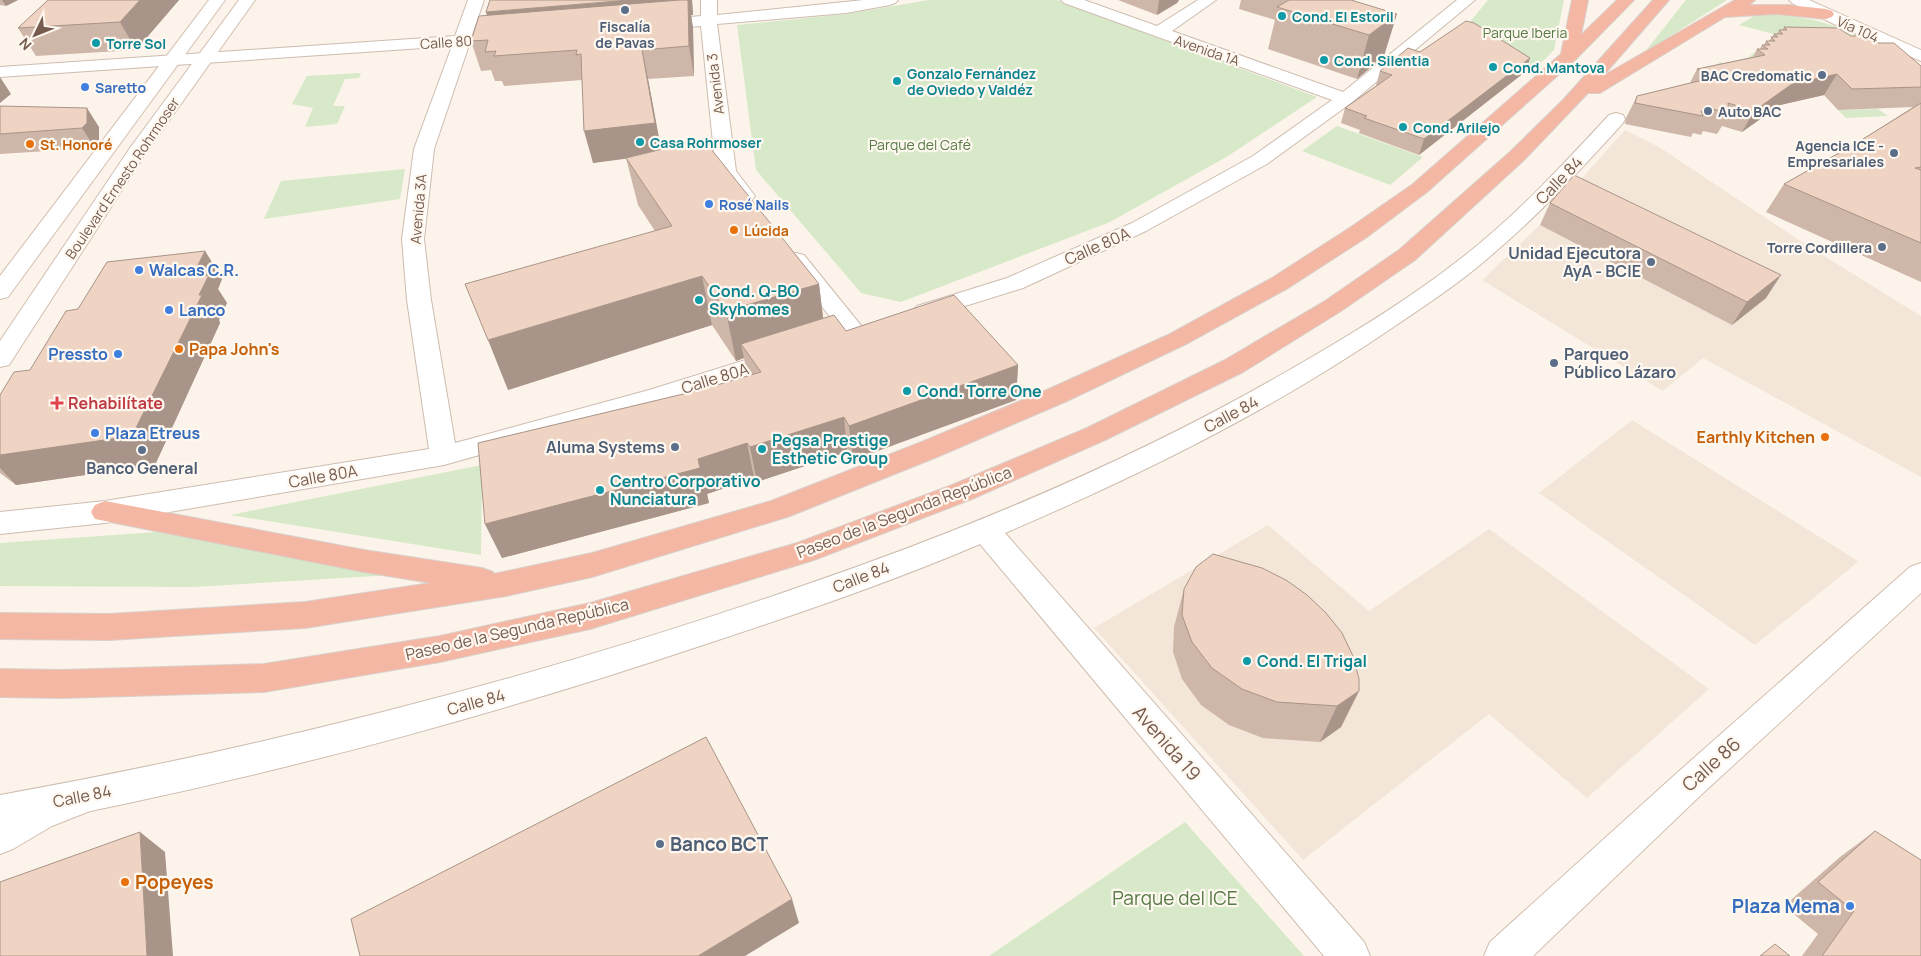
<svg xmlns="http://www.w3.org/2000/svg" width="1921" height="956" font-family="Manrope,sans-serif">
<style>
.residential{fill:#f3e6d8}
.green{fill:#d7e9c8}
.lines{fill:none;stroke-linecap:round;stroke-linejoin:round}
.street-casing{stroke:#cebcb0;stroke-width:2}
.secondary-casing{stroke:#d3beb0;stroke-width:2}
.highway-casing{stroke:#d9d1cd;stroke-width:2}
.street{fill:#fff;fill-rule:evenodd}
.secondary{fill:#fff;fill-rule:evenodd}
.highway{fill:#f3b7a4;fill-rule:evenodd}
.wall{fill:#ceb6a8}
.shaded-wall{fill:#a89488}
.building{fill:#f0d4c3;stroke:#a89488}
.service-dot{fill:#5c6f8a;stroke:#fef8f0;stroke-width:2}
.culture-dot{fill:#0f9aa8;stroke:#fef8f0;stroke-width:2}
.shop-dot{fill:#3f7fe0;stroke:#fef8f0;stroke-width:2}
.food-dot{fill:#e8710a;stroke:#fef8f0;stroke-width:2}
.health-dot{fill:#e0444e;stroke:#fef8f0;stroke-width:2}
.labels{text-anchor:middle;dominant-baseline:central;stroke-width:4.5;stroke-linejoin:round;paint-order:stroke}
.far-culture-label{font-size:14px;font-weight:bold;fill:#0d838f;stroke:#fef8f0;text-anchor:start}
.far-service-label{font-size:14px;font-weight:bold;fill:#4e5e75;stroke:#fef8f0;text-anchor:end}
.far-street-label{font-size:14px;fill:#765b4e;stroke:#fef8f0}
.far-park-label{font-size:14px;fill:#577b46;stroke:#fef8f0}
.far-shop-label{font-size:14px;font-weight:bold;fill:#366cbe;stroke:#fef8f0;text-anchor:start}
.far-food-label{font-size:14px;font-weight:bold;fill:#c56008;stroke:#fef8f0;text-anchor:start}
.street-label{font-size:16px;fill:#765b4e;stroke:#fef8f0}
.service-label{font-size:16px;font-weight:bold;fill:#4e5e75;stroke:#fef8f0;text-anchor:end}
.shop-label{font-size:16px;font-weight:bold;fill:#366cbe;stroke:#fef8f0;text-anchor:start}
.culture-label{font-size:16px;font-weight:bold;fill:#0d838f;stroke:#fef8f0;text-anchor:start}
.food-label{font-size:16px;font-weight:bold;fill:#c56008;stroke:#fef8f0;text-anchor:start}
.health-label{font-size:16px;font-weight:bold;fill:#be3a42;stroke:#fef8f0;text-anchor:start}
.near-street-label{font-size:19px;fill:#765b4e;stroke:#fef8f0}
.near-service-label{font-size:19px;font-weight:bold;fill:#4e5e75;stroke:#fef8f0;text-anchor:start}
.near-food-label{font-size:19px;font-weight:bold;fill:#c56008;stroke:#fef8f0;text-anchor:start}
.near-park-label{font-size:19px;fill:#577b46;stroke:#fef8f0}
.near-shop-label{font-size:19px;font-weight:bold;fill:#366cbe;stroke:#fef8f0;text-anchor:end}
</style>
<rect width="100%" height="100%" fill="#fcf4ea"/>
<g class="residential">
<path d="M1625,130L1659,147L1808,246L1921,316V477L1703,358L1663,391L1482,280L1540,225L1732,325L1765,299L1564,198Z"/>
<path d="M1632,420L1858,561V562L1755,645L1539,493Z"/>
<path d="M1268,525L1369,611L1489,529L1709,689L1587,798L1489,714L1303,860L1094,628Z"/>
</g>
<g class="green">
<path d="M929,0H1057L1317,97L1228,156L1110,222L901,302L861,293L756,170L737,25L846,14Z"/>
<path d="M1488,0H1564L1554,50L1530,74L1464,29Z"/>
<path d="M1686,0H1727L1644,53Z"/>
<path d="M1769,15C1812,15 1848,29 1886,48L1887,54L1921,70V81L1908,77L1902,84L1881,64H1866L1848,56H1838L1826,48H1814L1810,45H1779L1780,47H1773L1776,50H1769L1772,54H1764L1767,58H1760L1764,62L1756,61L1759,65H1752L1757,69L1747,70L1770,90L1712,68L1720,62L1736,67L1777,35L1739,25L1754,16Z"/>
<path d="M361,73L359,78L345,79L333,106H345L337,124L305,127L313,108L292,104L307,76Z"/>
<path d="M1878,109L1888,116L1846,118L1838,110Z"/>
<path d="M1337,126L1423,157L1390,185L1302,151Z"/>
<path d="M405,169L400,199L264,219L281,181Z"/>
<path d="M482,465L481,555L230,515Z"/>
<path d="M157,532L393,575L193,587L0,586V543Z"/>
<path d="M1185,822L1304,956H989Z"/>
</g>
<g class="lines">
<g class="street-casing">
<g id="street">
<path d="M468,0H484L472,35L508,32L514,34L516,37L514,40L508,42L469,45L434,149L424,239L431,300L455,443L649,390L781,349L790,351L793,357L790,363L667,402L444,465L105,523L0,534V512L105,501L429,449L407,300L402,239L414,149L452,46L0,77V67L455,36Z"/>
<path d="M701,0H717V15L864,0H898L895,3L890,5L846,13L717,24L736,171L755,196L752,200L745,202L738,200L716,172L701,26L656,30L650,28L648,25L650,22L656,20L701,16Z"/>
<path d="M1061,0H1084L1157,26L1198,0H1216L1172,31L1343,92L1457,0H1475L1351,103L1267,164L1146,231L1023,288L933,316L925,318L917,316L913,311L917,306L1007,278L1132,223L1253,156L1332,100L1064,3Z"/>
<path d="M1616,113L1623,115L1625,119L1623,123C1582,168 1541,213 1495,252C1464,280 1429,303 1395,326C1273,410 1140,475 1005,533L1364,942L1370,956H1324L980,544C889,583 794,615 700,646C471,723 238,784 0,829V795C272,746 541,677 802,586C974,527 1141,457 1298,365C1352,334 1406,301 1455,263C1512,220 1561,167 1609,115Z"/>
<path d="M796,253L804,255L863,328L867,333L863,338L855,340L847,338L785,260L788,255Z"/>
</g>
</g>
<g class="secondary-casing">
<g id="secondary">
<path d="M209,0H225L8,297L0,299V276Z"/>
<path d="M239,0H255L146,153L9,365L0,367V341L130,148Z"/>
<path d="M1789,0H1809L1921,50V61L1836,25L1792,3Z"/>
<path d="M1921,563V593L1702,794L1533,956H1484L1490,942L1678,772L1910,567Z"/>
<path d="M82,780L95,785L100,797L95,809L52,826L13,849L0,854V817L26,802Z"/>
</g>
</g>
<g class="highway-casing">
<g id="highway">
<path d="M1572,0H1588L1581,35L1617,0H1634L1575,60L1427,192L1367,237L1288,288L1186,344L1067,401L937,457L790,516L592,577L506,596L305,628L109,640L0,639V613L109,614L305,602L431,583L364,572L95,519L91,512L95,505L105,501L364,550L482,568L493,572L494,574L592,553L771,501L919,443L1049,389L1170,334L1272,278L1351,227L1413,184L1561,54Z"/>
<path d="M1653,0H1669L1603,76L1735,0H1755L1749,5H1788L1826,9L1832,11L1834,14L1832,17L1826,19L1776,14L1725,17L1600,93H1588L1524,160L1415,260L1341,311L1243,372L1105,440L972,499L814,560L590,629L440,662L264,692L62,698L0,697V669L62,670L264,664L440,636L590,603L797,543L952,485L1087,428L1225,360L1325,301L1399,250L1510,152L1563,100Z"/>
</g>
</g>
<use href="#street" class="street"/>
<use href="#secondary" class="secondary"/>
<use href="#highway" class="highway"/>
</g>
<g class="wall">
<path d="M0,0H18L6,6L0,5Z"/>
<path d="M48,0H179L136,50L36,56L18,28Z"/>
<path d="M490,0H692L693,15H691L693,28L694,76L648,79L661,149L819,284L823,318L846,331L1018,365L1016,400L853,460L847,452L757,482L754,478L707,494L709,503L502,558L485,524L700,390L747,376L744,358L736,361L712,325L508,390L655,231L638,205L626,158L593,163L582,80L504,86L502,81H495L491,70L481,71L471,41L487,16L486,12Z"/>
<path d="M1118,0H1179L1177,3L1157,15Z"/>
<path d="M1241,0H1351L1384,56L1357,79L1268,49L1275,20L1239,9Z"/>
<path d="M1784,27L1851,36L1921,66V282L1766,212L1784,184L1855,144L1913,107L1838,110L1824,95L1780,105L1742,132L1722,126L1717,134L1703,131L1701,135L1693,133L1691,137L1625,124L1626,118L1637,96L1690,83L1697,69L1753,57L1757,49H1760L1762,45H1764L1766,41H1769L1774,34H1777L1779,30H1782Z"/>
<path d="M1420,52L1530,58L1525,72L1419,155L1359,133L1360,130L1341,123L1345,108L1377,85H1376L1380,71Z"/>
<path d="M0,106L99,127V142L95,148L0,154Z"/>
<path d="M1550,203L1766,298L1732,325L1540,225Z"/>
<path d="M205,251L222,279L218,289L227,303L219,320L220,323L155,465L16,485L0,473V395L30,370L78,309Z"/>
<path d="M1184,589L1359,691L1341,727L1320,742L1263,738L1229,725L1201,705L1182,679L1173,652L1174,627Z"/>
<path d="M1875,831L1921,956H1802L1818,934L1784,906L1840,857Z"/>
</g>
<g class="shaded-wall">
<path d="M2,0H18L6,6Z"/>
<path d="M140,0H179L136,50L120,22Z"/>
<path d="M630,0H692L693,15H691L693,28L694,76L689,46L492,31L486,12Z"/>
<path d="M1159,0H1179L1177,3L1157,15Z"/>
<path d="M1397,14L1384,56L1357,79L1369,35Z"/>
<path d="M642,50L648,79L662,154L593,163L584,131Z"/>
<path d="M1530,58L1525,72L1419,155L1424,139Z"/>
<path d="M1837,74L1824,95L1780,105L1742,132L1754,111L1792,84Z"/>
<path d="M0,77L11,94L0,103Z"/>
<path d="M87,108L99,127V142L95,148L82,128Z"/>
<path d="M205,251L222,279L218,289L227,303L219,320L220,323L155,465L16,485L0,468V455L192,277Z"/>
<path d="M1781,275L1766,298L1732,325L1747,302Z"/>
<path d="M702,276L712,325L508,390L488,340Z"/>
<path d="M819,284L825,333L741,344L744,358L736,361L726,311Z"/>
<path d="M1018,365L1016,400L853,460L849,426Z"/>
<path d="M844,417L847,452L757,482L750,447Z"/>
<path d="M747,443L754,478L707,494L709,503L502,558L485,524L698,459Z"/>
<path d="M1359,691L1341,727L1320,742L1337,706Z"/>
<path d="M140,832L165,852L173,956H147Z"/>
<path d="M792,899L799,923L745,956H698Z"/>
</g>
<g class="building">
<path d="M48,0H140L120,22L18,28Z"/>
<path d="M490,0H630L486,12Z"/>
<path d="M680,0H688L689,46L642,50L655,123L584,131L581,54L576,55L577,50L494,56L496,51L485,52L488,40L471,41L479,16Z"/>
<path d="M1289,0H1351L1397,14L1369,35L1277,7Z"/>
<path d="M1466,21L1474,23L1530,58L1424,139L1364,118L1367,116L1345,108L1392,75L1380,71L1408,48L1420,52Z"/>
<path d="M1784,27L1838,28L1851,36H1861L1879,43H1894L1921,66V87L1852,89L1837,74L1792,84L1754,111L1728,103L1729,113L1712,109L1713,114L1701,111L1703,116L1635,103L1637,96L1711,78L1700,75L1709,74L1697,69L1765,55L1757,49H1768L1762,45H1770L1766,41H1775L1771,37H1778L1774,34H1783L1779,30H1787Z"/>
<path d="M1921,103V167L1915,168L1921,170V243L1784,184L1855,144Z"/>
<path d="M0,106L87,108V123L82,128L0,134Z"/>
<path d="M703,139L819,284L726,311L702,276L488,340L465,284L672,226L626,158Z"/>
<path d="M1574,175L1781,275L1747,302L1550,203Z"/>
<path d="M205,251L192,277L209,275L199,295H202L132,436L0,455V395L14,372L30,370L66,311L78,309L107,262Z"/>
<path d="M954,295L1018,365L849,426L844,417L750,447L747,443L698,459L700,468L485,524L478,443L700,390L761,372L741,344L834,315L846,331Z"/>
<path d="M1213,554L1262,568L1286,580L1307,595L1326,613L1342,633L1353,656L1359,679V691L1337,706L1277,702L1242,689L1212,668L1192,642L1182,615L1184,589L1196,567Z"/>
<path d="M706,737L792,899L698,956H360L351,919Z"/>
<path d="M1875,831L1921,860V956H1822L1854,911L1818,882Z"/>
<path d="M140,832L147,956H0V882Z"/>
<path d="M1775,944L1790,956H1760Z"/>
</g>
<g class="service-dot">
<circle cx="625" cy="10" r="5"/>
<circle cx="1822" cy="75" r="5"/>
<circle cx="1708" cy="111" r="5"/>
<circle cx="1894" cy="153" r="5"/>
<circle cx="1882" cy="247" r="5"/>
<circle cx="1651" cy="262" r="5"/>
<circle cx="1554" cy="363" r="5"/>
<circle cx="675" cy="447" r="5"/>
<circle cx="142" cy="450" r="5"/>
<circle cx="660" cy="844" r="5"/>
</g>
<g class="culture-dot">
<circle cx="1282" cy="16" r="5"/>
<circle cx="96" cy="43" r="5"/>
<circle cx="1324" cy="60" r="5"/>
<circle cx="1493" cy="67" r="5"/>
<circle cx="897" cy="81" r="5"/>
<circle cx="1403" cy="127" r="5"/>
<circle cx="640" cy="142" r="5"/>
<circle cx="699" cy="300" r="5"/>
<circle cx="907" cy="391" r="5"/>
<circle cx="762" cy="449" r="5"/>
<circle cx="600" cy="490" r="5"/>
<circle cx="1247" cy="661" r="5"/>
</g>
<g class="shop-dot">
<circle cx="85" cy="87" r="5"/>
<circle cx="709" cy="204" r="5"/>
<circle cx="139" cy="270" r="5"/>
<circle cx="169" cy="310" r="5"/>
<circle cx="118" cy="354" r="5"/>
<circle cx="95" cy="433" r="5"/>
<circle cx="1850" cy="906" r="5"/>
</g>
<g class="food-dot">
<circle cx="30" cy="144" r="5"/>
<circle cx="734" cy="230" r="5"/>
<circle cx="179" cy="349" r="5"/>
<circle cx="1825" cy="437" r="5"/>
<circle cx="125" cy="882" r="5"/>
</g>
<path class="health-dot" d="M54.5 395.5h5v5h5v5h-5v5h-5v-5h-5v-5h5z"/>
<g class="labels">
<g class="far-culture-label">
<text x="1292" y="16">Cond. El Estoril</text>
<text x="106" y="43">Torre Sol</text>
<text x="1334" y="60">Cond. Silentia</text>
<text x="1503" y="67">Cond. Mantova</text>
<text x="907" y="73">Gonzalo Fernández<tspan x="907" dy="16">de Oviedo y Valdéz</tspan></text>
<text x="1413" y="127">Cond. Arilejo</text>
<text x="650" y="142">Casa Rohrmoser</text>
</g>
<g class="far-service-label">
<text x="625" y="26" text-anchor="middle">Fiscalía<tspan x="625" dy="16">de Pavas</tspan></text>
<text x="1812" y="75">BAC Credomatic</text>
<text x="1718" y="111" text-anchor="start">Auto BAC</text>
<text x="1884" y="145">Agencia ICE -<tspan x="1884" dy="16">Empresariales</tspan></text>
<text x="1872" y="247">Torre Cordillera</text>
</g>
<g class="far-street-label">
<text transform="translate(1858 29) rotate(24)">Vía 104</text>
<text transform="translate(446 42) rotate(-4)">Calle 80</text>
<text transform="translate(1207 50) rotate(19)">Avenida 1A</text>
<text transform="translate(715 84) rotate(-97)">Avenida 3</text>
<text transform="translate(122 178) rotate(-56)">Boulevard Ernesto Rohrmoser</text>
<text transform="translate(418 209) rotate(-85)">Avenida 3A</text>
</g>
<g class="far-park-label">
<text x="1525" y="32">Parque Iberia</text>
<text x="920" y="144">Parque del Café</text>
</g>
<g class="far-shop-label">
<text x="95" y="87">Saretto</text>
<text x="719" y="204">Rosé Nails</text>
</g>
<g class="far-food-label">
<text x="40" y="144">St. Honoré</text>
<text x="744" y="230">Lúcida</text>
</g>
<g class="street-label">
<text transform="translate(1559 180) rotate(-46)">Calle 84</text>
<text transform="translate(1097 246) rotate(-24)">Calle 80A</text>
<text transform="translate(715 378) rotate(-17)">Calle 80A</text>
<text transform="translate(1231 414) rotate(-28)">Calle 84</text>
<text transform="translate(323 476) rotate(-10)">Calle 80A</text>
<text transform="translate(904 512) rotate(-21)">Paseo de la Segunda República</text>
<text transform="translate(861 577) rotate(-21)">Calle 84</text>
<text transform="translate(517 629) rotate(-13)">Paseo de la Segunda República</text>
<text transform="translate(476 702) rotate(-15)">Calle 84</text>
<text transform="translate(82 796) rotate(-11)">Calle 84</text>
</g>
<g class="service-label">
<text x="1641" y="253">Unidad Ejecutora<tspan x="1641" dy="18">AyA - BCIE</tspan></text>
<text x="1564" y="354" text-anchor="start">Parqueo<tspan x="1564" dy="18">Público Lázaro</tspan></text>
<text x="665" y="447">Aluma Systems</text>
<text x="142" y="468" text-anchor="middle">Banco General</text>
</g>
<g class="shop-label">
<text x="149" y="270">Walcas C.R.</text>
<text x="179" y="310">Lanco</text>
<text x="108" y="354" text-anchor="end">Pressto</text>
<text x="105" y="433">Plaza Etreus</text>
</g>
<g class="culture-label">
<text x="709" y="291">Cond. Q-BO<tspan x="709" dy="18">Skyhomes</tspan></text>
<text x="917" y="391">Cond. Torre One</text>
<text x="772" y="440">Pegsa Prestige<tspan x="772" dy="18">Esthetic Group</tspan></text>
<text x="610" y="481">Centro Corporativo<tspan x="610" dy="18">Nunciatura</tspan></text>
<text x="1257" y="661">Cond. El Trigal</text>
</g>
<g class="food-label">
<text x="189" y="349">Papa John's</text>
<text x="1815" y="437" text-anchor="end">Earthly Kitchen</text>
</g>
<g class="health-label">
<text x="68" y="403">Rehabilítate</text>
</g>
<g class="near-street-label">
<text transform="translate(1167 743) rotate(49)">Avenida 19</text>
<text transform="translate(1711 764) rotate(-42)">Calle 86</text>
</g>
<g class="near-service-label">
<text x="670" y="844">Banco BCT</text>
</g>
<g class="near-food-label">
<text x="135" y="882">Popeyes</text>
</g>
<g class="near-park-label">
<text x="1175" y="898">Parque del ICE</text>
</g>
<g class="near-shop-label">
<text x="1840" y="906">Plaza Mema</text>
</g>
</g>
<g transform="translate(35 35) rotate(227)" stroke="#fef8f0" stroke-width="4" paint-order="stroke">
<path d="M0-4L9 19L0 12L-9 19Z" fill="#765b4e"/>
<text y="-8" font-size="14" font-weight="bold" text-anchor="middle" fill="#765b4e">N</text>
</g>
</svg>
